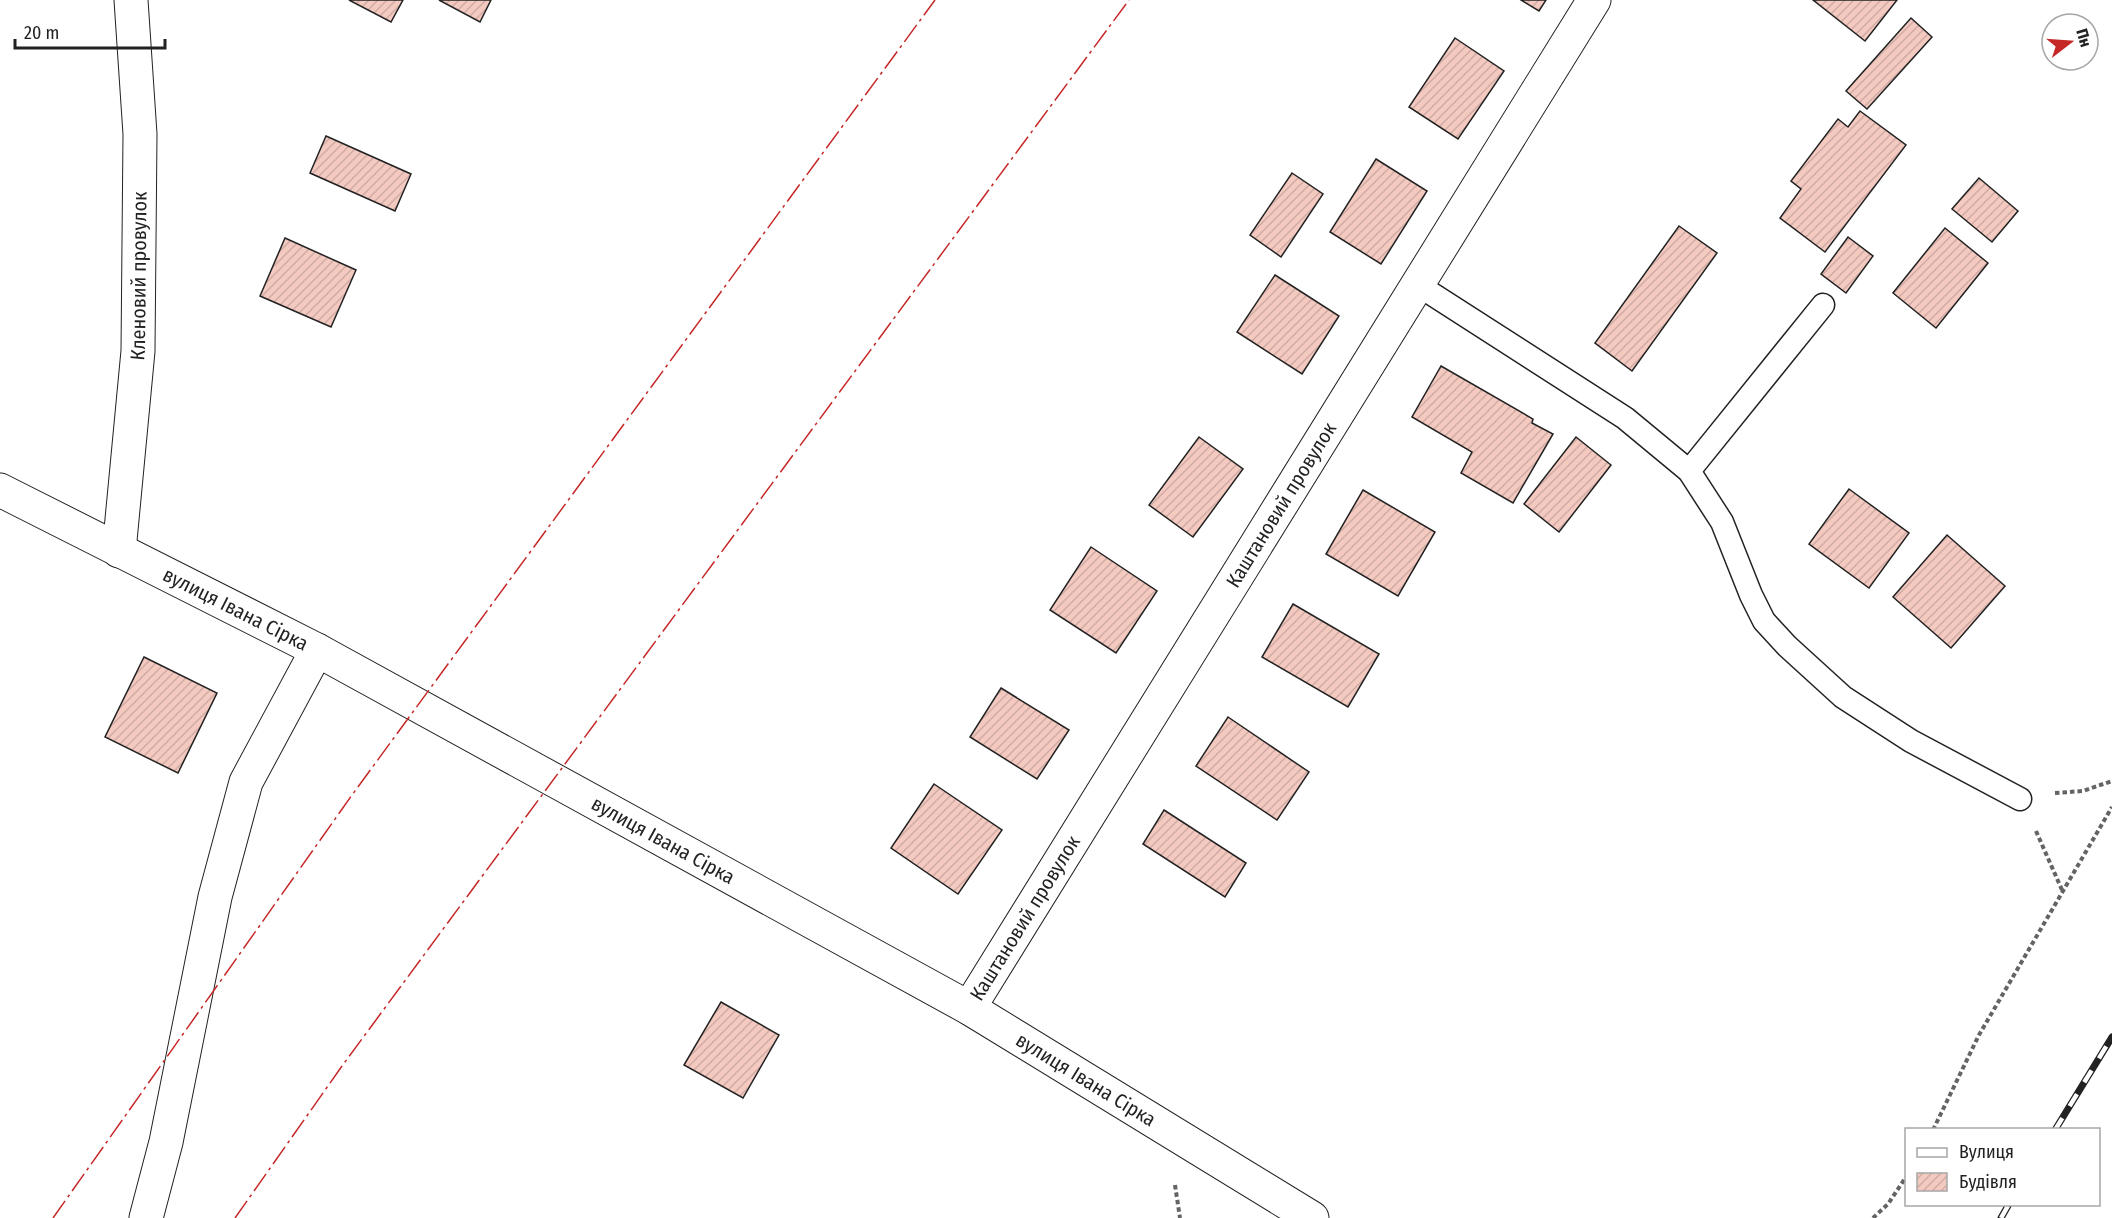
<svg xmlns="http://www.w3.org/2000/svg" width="2112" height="1218" font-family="'Fira Sans Condensed',sans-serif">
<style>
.building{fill:url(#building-hatch);stroke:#222;stroke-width:1.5}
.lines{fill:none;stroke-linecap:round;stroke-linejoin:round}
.lane-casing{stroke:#222;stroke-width:25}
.street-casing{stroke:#222;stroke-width:35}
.secondary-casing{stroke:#222;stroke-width:35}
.path{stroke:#646464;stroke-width:4;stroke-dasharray:4.5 3;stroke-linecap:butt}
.lane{stroke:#fff;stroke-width:22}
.street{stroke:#fff;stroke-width:33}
.secondary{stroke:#fff;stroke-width:33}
.rail-casing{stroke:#222;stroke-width:7}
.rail{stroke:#fff;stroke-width:4.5;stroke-dasharray:14;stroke-linecap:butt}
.power{stroke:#c62828;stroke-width:1.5;stroke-dasharray:21 4.5 3 4.5;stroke-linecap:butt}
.labels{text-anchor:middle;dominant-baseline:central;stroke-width:4.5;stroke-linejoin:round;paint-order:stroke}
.street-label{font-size:20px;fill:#222;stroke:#fff}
</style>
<defs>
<pattern id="building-hatch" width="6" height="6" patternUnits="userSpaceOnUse" patternTransform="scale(1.5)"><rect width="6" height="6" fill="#f3c9c0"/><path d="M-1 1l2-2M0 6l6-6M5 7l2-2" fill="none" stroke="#d0aca5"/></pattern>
</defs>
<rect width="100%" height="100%" fill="#fff"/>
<g class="building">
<path d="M349,0H403L391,22Z"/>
<path d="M439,0H491L480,22Z"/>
<path d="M1521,0H1546L1539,11Z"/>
<path d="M1813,0H1897L1865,41Z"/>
<path d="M1911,18L1932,37L1867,109L1846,91Z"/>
<path d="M1455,38L1504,71L1458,139L1409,107Z"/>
<path d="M1860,111L1906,145L1825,252L1780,218L1801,189L1791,181L1838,119L1848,127Z"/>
<path d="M326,136L411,174L395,211L310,173Z"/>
<path d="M1376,159L1427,191L1381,264L1330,232Z"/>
<path d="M1292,173L1323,194L1281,257L1250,235Z"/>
<path d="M1979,178L2018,211L1992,242L1952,209Z"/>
<path d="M1679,226L1717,253L1632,371L1595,343Z"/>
<path d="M1945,228L1988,263L1936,328L1893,293Z"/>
<path d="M1848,237L1873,256L1846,293L1821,274Z"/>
<path d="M285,238L356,270L331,327L260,296Z"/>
<path d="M1275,275L1339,316L1302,374L1237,332Z"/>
<path d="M1441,366L1533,419L1532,423L1553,434L1513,503L1461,473L1472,452L1412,417Z"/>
<path d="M1199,437L1243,469L1193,537L1149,505Z"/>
<path d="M1576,437L1611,465L1559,532L1524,504Z"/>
<path d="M1849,489L1909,533L1869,588L1809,544Z"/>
<path d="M1363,490L1435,532L1398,596L1326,554Z"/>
<path d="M1947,535L2005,586L1951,648L1893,597Z"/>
<path d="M1091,547L1157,591L1116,653L1050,610Z"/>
<path d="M1293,604L1379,654L1348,707L1262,657Z"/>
<path d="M144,657L217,693L178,773L105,737Z"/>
<path d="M1001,688L1069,730L1037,779L970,737Z"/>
<path d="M1228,717L1309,772L1277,820L1196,766Z"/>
<path d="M934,784L1002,830L958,894L891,848Z"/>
<path d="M1164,810L1246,863L1225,897L1143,844Z"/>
<path d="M721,1002L779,1035L743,1098L684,1065Z"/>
</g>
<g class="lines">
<g class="lane-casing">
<g id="lane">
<path d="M1418,285L1625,418L1689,471L1722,522L1751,595L1764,621L1787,646L1843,697L1911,741L2020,799"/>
<path d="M1689,471L1823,305"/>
</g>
</g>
<g class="street-casing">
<g id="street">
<path id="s1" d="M119,551L138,351L140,134L131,0"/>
<path id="s2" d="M969,1008L1594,0"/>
<path d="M146,1218L166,1142L215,897L246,782L317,650"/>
</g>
</g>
<g class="secondary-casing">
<g id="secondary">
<path id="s3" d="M0,490L317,650L969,1008L1312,1218"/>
</g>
</g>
<g class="path">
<path d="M2055,793L2083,791L2112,781"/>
<path d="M2036,831L2062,890"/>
<path d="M1933,1130L1979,1035L2112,807"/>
<path d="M1175,1185L1180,1218"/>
<path d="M1873,1218L1888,1204L1906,1177"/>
</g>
<use href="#lane" class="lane"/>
<use href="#street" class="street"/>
<use href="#secondary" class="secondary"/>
<g class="rail-casing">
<g id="rail">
<path d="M2055,1130L2112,1037"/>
<path d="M2001,1218L2009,1204"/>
</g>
</g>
<use href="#rail" class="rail"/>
<g class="power">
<path d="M53,1218L352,795L935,0"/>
<path d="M235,1218L342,1066L1129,0"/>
</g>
</g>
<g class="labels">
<g class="street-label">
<text stroke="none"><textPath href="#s1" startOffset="276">Кленовий провулок</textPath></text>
<text stroke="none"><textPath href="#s2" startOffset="592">Каштановий провулок</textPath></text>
<text stroke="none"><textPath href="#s3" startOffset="264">вулиця Івана Сірка</textPath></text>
<text stroke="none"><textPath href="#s3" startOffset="750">вулиця Івана Сірка</textPath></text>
<text stroke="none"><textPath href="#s2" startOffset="106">Каштановий провулок</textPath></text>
<text stroke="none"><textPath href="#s3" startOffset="1236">вулиця Івана Сірка</textPath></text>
</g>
</g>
<rect x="1905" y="1128" width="195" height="78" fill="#ffffff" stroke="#a7a7a7" stroke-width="1.5"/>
<rect x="1917" y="1148" width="30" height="9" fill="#ffffff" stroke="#a7a7a7" stroke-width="1.5"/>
<text x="1959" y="1158" font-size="18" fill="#222222">Вулиця</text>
<rect x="1917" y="1173" width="30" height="18" fill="url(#building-hatch)" stroke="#a7a7a7" stroke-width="1.5"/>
<text x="1959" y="1188" font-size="18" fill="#222222">Будівля</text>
<g transform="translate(2070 42) rotate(73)"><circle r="28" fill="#ffffff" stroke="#a7a7a7" stroke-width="1.5"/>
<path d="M0-4.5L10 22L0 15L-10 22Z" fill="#c62828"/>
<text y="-9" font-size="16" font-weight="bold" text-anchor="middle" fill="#222222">Пн</text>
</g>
<path d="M15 39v9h150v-9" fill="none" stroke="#222222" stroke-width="3"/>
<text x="24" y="39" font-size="18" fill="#222222" stroke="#ffffff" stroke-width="4.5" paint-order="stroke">20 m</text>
</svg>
